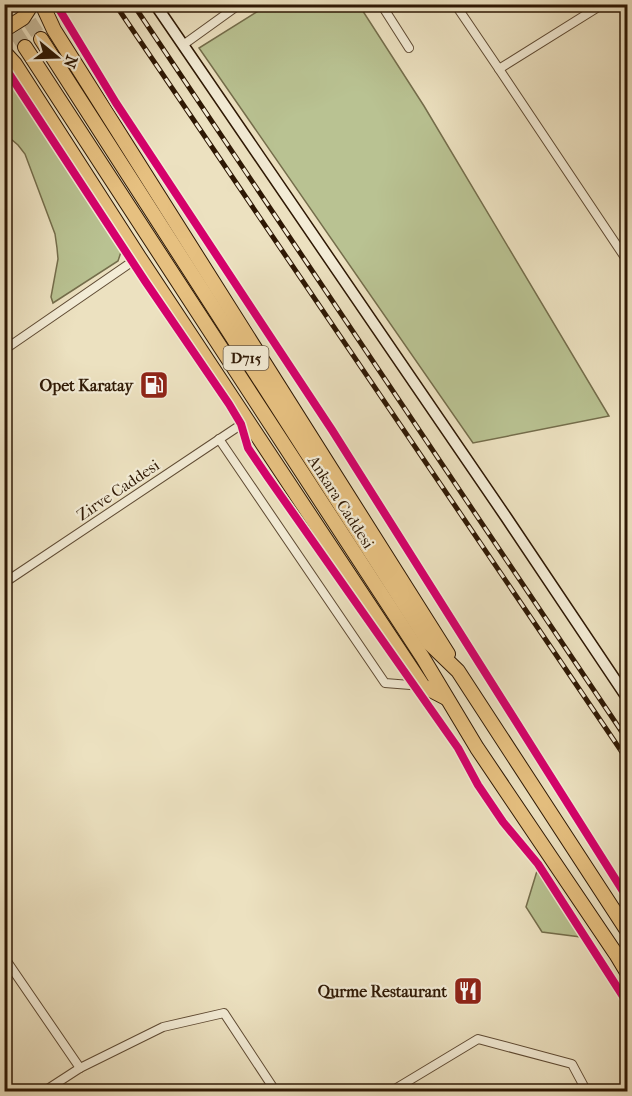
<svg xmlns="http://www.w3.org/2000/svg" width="632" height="1096" font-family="'IM FELL French Canon',serif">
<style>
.green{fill:#b9c292;stroke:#746d4b;stroke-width:1.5}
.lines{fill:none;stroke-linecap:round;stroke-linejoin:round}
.highway-tunnel{stroke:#c6b99a;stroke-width:14;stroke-dasharray:14 7;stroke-linecap:butt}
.street-casing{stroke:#5e4a33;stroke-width:10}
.secondary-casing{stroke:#2e1804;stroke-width:13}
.highway-casing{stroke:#2e1804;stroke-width:16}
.street{stroke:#f3ecd6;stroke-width:8}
.secondary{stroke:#f3ecd6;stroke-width:10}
.highway{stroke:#e6c080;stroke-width:14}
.rail-casing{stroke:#2e1804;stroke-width:5}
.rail{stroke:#f3ecd6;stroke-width:3;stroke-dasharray:9;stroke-linecap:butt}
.cycleway-casing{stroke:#f3ecd6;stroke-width:11}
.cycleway{stroke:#d6006c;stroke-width:8}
.labels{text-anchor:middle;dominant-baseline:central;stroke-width:4.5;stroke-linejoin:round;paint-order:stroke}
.shield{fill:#f3ecd6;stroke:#695843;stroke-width:1.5}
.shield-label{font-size:15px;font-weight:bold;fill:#2e1804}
.poi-label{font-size:16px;font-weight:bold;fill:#2e1804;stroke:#f3ecd6;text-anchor:end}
.street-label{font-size:16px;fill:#2e1804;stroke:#f3ecd6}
</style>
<rect width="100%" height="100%" fill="#ece1c0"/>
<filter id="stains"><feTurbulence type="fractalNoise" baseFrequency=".00333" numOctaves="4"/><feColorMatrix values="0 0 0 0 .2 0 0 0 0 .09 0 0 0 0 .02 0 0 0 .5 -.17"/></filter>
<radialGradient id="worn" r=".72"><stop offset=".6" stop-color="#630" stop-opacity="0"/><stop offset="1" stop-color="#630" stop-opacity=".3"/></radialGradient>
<g class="green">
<path d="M268,5H359L424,106L609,416L473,443L199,48Z"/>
<path d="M4,74L122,249L118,261L53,303L51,297L58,259L57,248L55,234L25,154L18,145L5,134Z"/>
<path d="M537,871L581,937L542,932L526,907Z"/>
</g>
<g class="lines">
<g class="highway-tunnel">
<path d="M18,4L41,39"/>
<path d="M4,15L25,47"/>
</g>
<g class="street-casing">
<g id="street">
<path d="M381,4L409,48"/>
<path d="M455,4L499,69L603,4"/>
<path d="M183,45L240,4"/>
<path d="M499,69L628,262"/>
<path d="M4,350L139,257"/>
<path d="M219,439L385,683L423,686"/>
<path d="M4,583L248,420"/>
<path d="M4,957L80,1068"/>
<path d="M43,1092L80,1068L163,1027L224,1013L276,1092"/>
<path d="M390,1092L478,1039L572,1064L587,1092"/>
</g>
</g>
<g class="secondary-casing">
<path id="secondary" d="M155,4L506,517L628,699"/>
</g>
<g class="highway-casing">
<g id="highway">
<path d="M42,4L54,30L448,654"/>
<path d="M4,30L23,18L32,4"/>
<path d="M41,39L429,643L458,671L628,932"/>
<path d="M25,47L423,658L477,748L616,954L628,974"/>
<path d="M4,52L15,64L139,257L423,686L446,698"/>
</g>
</g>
<use href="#street" class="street"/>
<use href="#secondary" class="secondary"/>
<use href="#highway" class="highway"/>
<g class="rail-casing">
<g id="rail">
<path d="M115,4L628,761"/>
<path d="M133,4L628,741"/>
</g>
</g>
<use href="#rail" class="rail"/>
<g class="cycleway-casing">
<g id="cycleway">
<path d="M56,4L116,103L332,430L628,899"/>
<path d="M4,66L145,281L229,404L241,424L248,448L267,476L458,748L478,785L503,822L538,864L628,1004"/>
</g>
</g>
<use href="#cycleway" class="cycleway"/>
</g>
<defs>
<g id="fuel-square" transform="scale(1.5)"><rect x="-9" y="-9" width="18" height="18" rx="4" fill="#8f2418" stroke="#f3ecd6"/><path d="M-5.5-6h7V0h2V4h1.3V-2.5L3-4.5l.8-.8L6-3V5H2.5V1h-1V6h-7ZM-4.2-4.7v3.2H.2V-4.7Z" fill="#fff"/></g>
<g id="restaurant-square" transform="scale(1.5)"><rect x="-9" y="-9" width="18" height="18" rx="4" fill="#8f2418" stroke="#f3ecd6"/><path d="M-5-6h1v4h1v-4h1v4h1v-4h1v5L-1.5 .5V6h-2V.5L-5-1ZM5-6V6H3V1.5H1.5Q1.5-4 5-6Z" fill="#fff"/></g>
</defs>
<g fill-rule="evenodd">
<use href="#fuel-square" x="154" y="385"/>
<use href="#restaurant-square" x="468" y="991"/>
</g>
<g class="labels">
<rect class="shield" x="223.5" y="346" width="45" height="24" rx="4.5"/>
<g class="shield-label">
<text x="246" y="358">D715</text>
</g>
<g class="poi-label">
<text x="133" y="385">Opet Karatay</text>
<text x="447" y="991">Qurme Restaurant</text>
</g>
<g class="street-label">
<text transform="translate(118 490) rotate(-34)">Zirve Caddesi</text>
<text transform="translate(341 502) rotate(57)">Ankara Caddesi</text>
</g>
</g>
<rect width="632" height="1096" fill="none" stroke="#ece1c0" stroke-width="24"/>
<rect x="6" y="6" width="620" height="1084" fill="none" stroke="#2e1804" stroke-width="3"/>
<rect x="12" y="12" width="608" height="1072" fill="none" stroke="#2e1804" stroke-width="1.5"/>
<g transform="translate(57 57) rotate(109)" stroke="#f3ecd6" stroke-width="4.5" paint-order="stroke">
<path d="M0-4.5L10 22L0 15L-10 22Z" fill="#2e1804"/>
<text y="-9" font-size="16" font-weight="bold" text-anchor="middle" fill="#2e1804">N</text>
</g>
<rect width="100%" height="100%" filter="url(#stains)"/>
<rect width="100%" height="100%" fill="url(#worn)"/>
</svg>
